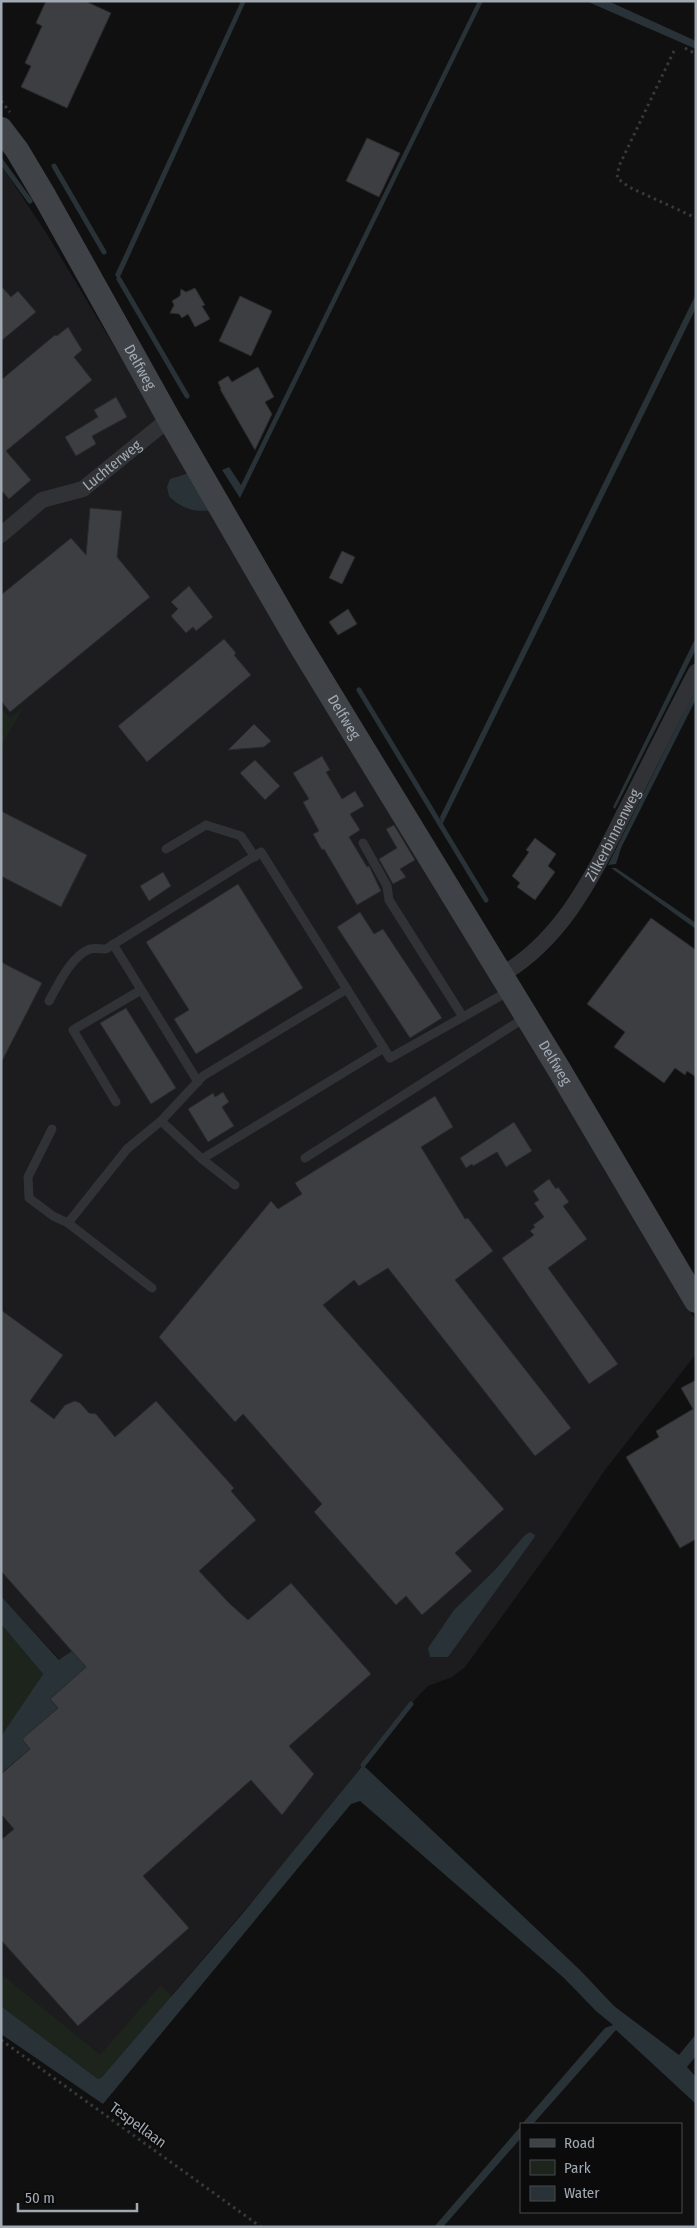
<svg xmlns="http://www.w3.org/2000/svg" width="697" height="2228" font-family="'Fira Sans Condensed',sans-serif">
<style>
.built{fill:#1c1c1e}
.green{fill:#1c241c}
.water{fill:#283237}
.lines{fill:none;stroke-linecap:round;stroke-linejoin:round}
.stream{stroke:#283237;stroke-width:5}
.building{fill:#3c3e41;stroke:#2a2a2d}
.path{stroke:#37393d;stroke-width:3;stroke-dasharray:2.5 4;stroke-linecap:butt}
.service{stroke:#313236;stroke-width:9}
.minor{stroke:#313236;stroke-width:16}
.secondary{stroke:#3f4246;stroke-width:24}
.labels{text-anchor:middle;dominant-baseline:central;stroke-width:4;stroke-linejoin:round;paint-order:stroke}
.street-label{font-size:15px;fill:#a1a9b2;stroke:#0b0b0c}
</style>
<rect width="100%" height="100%" fill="#101011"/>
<path class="built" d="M1,165L47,234L696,1321V1354L605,1470L561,1535L465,1667L452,1677L428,1686L411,1704L284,1864L102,2077L1,2005V1773L30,1749L22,1739L58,1708L50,1699L86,1667L60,1660L1,1596Z"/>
<g class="green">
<path d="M1,708L10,718L23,708L1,746Z"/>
<path d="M1,1624L43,1674L1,1736Z"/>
<path d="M1,1974L100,2055L161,1985L172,1997L102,2077L98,2079L1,2006Z"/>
</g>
<g class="water">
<path d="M241,1H246L119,279L115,275Z"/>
<path d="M478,1H483L240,498L222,470L229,467L241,485Z"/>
<path d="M586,1H608L696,41V49Z"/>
<path d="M696,294V308L442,825L440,817Z"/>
<path d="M189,473L211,510C195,513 180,508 169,496L167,487L170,479Z"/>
<path d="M696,637V649L615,809L613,807Z"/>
<path d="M696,688V699L621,848L616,864L608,865Z"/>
<path d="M611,868H616L696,923V929Z"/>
<path d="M530,1532L535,1535L534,1538L448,1657H430L428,1648L454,1610L495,1570L524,1536Z"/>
<path d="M1,1596L59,1660L72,1651L86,1667L50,1699L58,1708L23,1739L30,1749L1,1773V1736L43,1674L1,1624Z"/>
<path d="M363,1765L580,1970L614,2006L679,2055L696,2034V2056L687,2067L696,2077V2104L616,2030L533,2124H522L605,2028L613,2025L596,2011L564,1978L360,1801L351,1804L103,2104L1,2034V2006L98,2079L102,2077L243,1913Z"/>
<path d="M521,2126V2138L443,2227H434Z"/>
</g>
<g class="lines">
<g class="stream">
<path d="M1,161L30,201"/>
<path d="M54,166L104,252"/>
<path d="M119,279L187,396"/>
<path d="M359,690L486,900"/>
<path d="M363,1765L411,1704"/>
</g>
</g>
<g class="building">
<path d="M46,1H85L111,13L67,108L21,87L31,66L25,63L42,26L36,23Z"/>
<path d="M367,138L400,153L379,197L346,181Z"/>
<path d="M1,286L11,297L18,291L36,312L1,341Z"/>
<path d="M195,288L205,305L202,306L210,319L195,327L188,314L182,318L179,314L170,313L174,305L172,301L180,296L181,289L186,292Z"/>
<path d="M240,296L272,311L251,356L219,341Z"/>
<path d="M68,327L82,350L74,357L92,380L6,451L31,480L9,499L1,490V380L55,335L57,336Z"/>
<path d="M258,367L274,397L265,402L272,414L255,450L220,389H221L218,382L228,376L232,382Z"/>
<path d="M116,397L127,417L92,436L96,444L76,456L65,437L98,417L94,410Z"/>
<path d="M90,508L122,511L117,557L150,597L10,712L1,701V595L71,538L86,555Z"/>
<path d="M342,551L355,557L342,584L329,578Z"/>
<path d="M189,586L213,617L196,631L193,627L186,633L171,616L178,609L171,602Z"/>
<path d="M348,609L357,624L338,635L329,622Z"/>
<path d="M224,639L236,653L234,655L251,675L147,762L118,726Z"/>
<path d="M254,724L271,741L264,747L228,750Z"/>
<path d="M322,756L330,770L326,772L342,799L355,791L364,806L350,814L360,830L349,837L367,867L369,866L381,891L357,905L324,849L322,850L313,834L319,831L303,802L309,799L293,773Z"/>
<path d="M255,760L280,786L265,800L240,773Z"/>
<path d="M1,811L87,855L61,907L1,876Z"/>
<path d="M394,825L415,860L400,869L406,877L393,884L379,859L397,848L386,829Z"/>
<path d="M535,838L556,854L548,866L555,872L535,900L517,887L520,883L512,876L529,852L526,850Z"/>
<path d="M163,872L171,886L149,901L140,886Z"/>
<path d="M238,884L303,988L196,1054L174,1019L189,1010L146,942Z"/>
<path d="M360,912L374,934L383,929L442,1018L410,1038L337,927Z"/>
<path d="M651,918L696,950V1077L687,1071L685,1075L675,1068L664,1083L614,1047L625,1032L587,1004Z"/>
<path d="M1,962L42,983L1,1063Z"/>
<path d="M126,1008L176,1088L151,1104L100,1023Z"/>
<path d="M223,1092L229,1102L222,1107L234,1126L208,1142L188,1109L213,1093L215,1097Z"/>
<path d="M435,1096L453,1127L421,1147L465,1219L468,1218L493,1251L455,1280L571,1428L535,1456L388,1268L359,1286L354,1280L323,1305L504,1509L455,1553L472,1571L422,1615L406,1596L396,1605L314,1512L322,1504L299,1478L243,1414L235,1422L159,1337L271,1201L278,1209L302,1194L295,1183Z"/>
<path d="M514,1122L532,1151L506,1167L497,1152L473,1166L472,1164L466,1168L460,1158Z"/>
<path d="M549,1179L556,1189L558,1187L569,1202L563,1206L587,1239L548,1268L618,1364L589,1384L502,1258L534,1235L530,1231L535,1227L533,1225L544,1217L534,1203L539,1200L533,1191Z"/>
<path d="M1,1310L63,1355L30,1401L54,1419L65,1405L75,1401L80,1403L89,1413L96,1414L115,1437L156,1401L234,1488L231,1491L256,1520L199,1571L230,1604L248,1620L291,1583L371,1674L289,1746L314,1774L282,1815L251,1780L143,1876L189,1928L78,2026L1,1940V1840L14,1829L1,1814V1774L30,1749L22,1739L58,1708L50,1699L86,1667L1,1571Z"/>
<path d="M696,1380V1539L680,1548L626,1457L659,1437L656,1431L693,1409L681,1388Z"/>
</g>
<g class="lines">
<g class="path">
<path d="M685,48L696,54"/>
<path d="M674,51L619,166L617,178L629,187L696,218"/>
<path d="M1,101L10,112"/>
<path d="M1,2040L261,2227"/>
</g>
<g class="service">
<path d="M363,843L387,886L389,900L463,1017"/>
<path d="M166,849L206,825L241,836L255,857"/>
<path d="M113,944L198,1082"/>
<path d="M347,989L203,1076L161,1121L202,1159L384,1048"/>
<path d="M49,1001C58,985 71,956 90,949C94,948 101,949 106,949L261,852L390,1058L511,990"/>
<path d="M116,1102L73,1030L141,990"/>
<path d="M52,1129L28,1177L29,1198L53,1216L68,1223"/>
<path d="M305,1158L526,1017"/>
<path d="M202,1159L235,1185"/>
<path d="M152,1288L68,1223L127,1149L161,1121"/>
</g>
<g class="minor">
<path id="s1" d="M1,535L42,500L83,489L169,419"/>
<path id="s2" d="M501,975C567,937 596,868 629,804C651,760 673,716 696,672"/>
</g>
<path class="secondary" id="s3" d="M1,129L17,150L45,197L169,419L297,640L560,1071L696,1301"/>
</g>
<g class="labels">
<g class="street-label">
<text stroke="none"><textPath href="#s3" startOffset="276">Delfweg</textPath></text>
<text stroke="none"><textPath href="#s1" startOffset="134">Luchterweg</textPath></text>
<text stroke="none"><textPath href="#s3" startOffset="681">Delfweg</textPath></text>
<text stroke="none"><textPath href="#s2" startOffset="182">Zilkerbinnenweg</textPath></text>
<text stroke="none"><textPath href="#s3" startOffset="1086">Delfweg</textPath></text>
<text transform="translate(138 2125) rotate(36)">Tespellaan</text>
</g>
</g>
<rect width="697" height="2228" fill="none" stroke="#a1a9b2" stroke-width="5"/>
<rect x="520" y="2123" width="162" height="90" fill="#0b0b0c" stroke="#474a4e"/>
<rect x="530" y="2139" width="25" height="8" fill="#3f4246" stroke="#474a4e"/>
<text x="564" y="2148" font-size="15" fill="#a1a9b2">Road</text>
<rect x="530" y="2160" width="25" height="15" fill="#1c241c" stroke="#474a4e"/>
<text x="564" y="2173" font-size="15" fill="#a1a9b2">Park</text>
<rect x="530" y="2186" width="25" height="15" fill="#283237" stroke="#474a4e"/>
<text x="564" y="2198" font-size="15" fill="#a1a9b2">Water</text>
<path d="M18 2203v8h119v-8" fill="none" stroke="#a1a9b2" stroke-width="2.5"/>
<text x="25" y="2203" font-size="15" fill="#a1a9b2" stroke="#0b0b0c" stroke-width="4" paint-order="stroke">50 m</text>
</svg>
